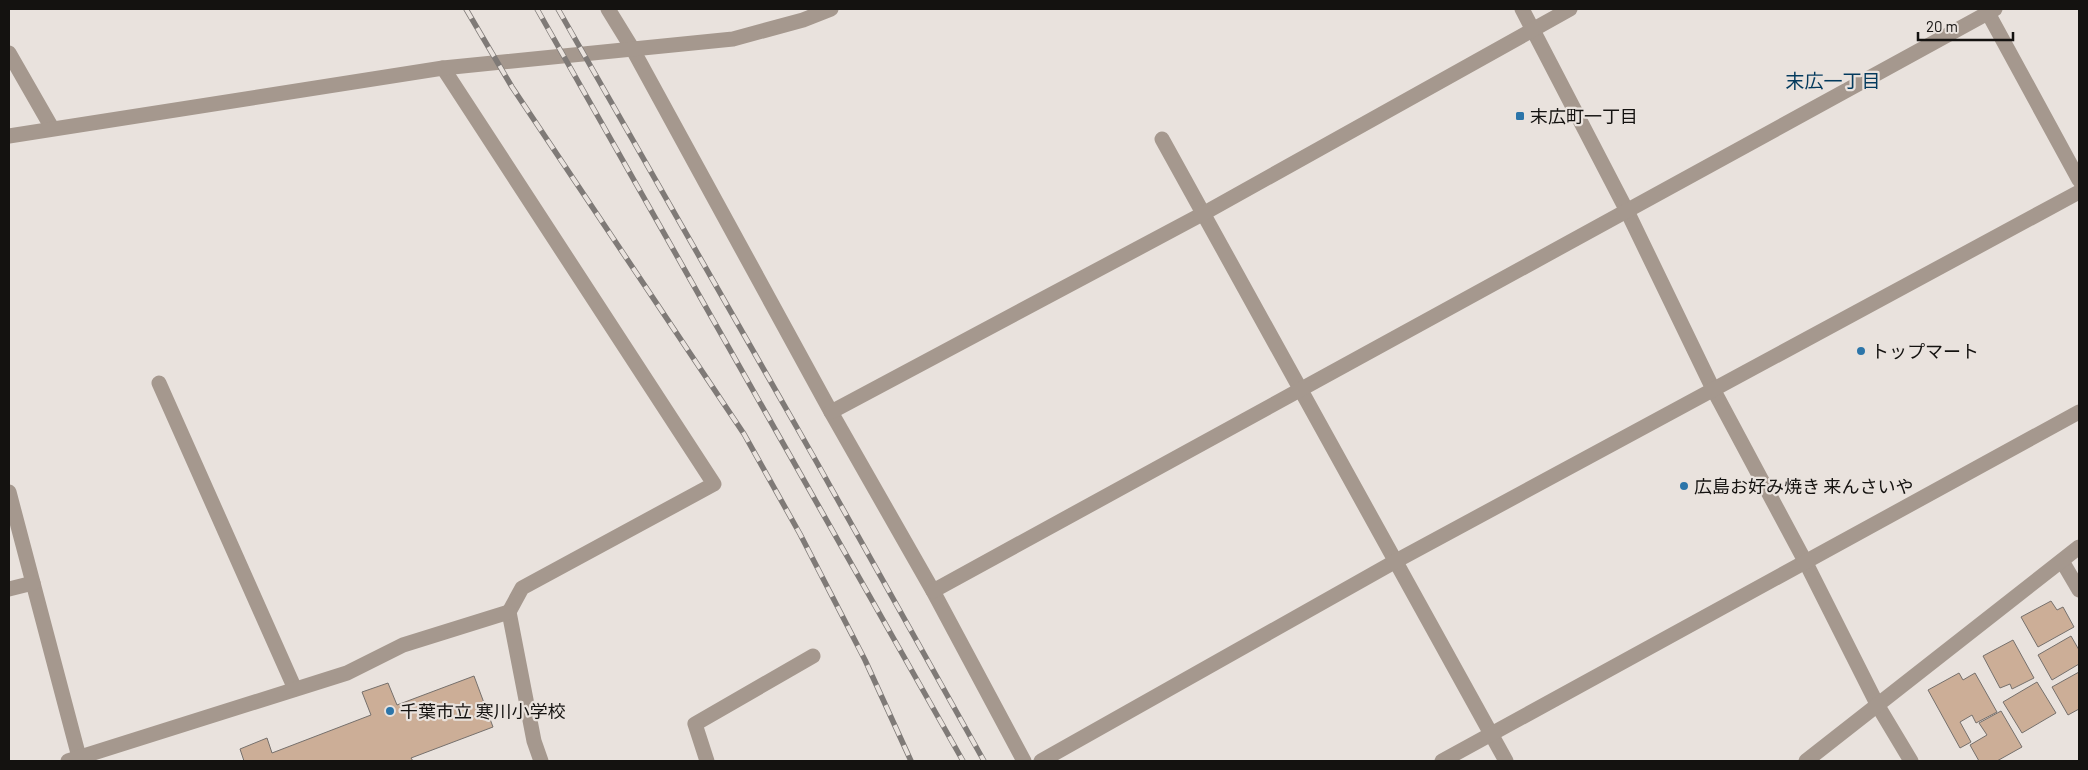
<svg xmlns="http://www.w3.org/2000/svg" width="2088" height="770" font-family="Barlow,'Noto Sans JP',sans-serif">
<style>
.building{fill:#ccae97;stroke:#76706c}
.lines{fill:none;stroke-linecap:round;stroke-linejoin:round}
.minor{stroke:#a5988e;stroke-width:15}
.rail-casing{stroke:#7f7a77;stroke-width:5.5}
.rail{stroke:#e9e2dd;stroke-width:4;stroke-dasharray:11;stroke-linecap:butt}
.poi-dot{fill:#2c75a9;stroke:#e9e2dd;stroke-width:2}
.labels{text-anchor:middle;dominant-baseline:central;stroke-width:4.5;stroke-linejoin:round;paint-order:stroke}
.poi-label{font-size:18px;fill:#141210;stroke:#e9e2dd;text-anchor:start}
.neighbourhood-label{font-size:19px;fill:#033a5d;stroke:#e9e2dd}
</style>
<rect width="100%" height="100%" fill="#e9e2dd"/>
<g class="building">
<path d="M2051,601L2057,610L2063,607L2074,627L2038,647L2021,617Z"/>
<path d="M2071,636L2079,650V664L2052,680L2038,655Z"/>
<path d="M2013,640L2034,678L2012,689L2010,684L2000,688L1983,656Z"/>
<path d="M2079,672V709L2068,715L2052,687Z"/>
<path d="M1959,673L1963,680L1975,673L1997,712L1976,723L1972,715L1960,722L1971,742L1960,748L1928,690Z"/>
<path d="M474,676L493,727L411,758L413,761H244L240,749L267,738L272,753L371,715L362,692L388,683L397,705Z"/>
<path d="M2037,682L2056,713L2022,733L2003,702Z"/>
<path d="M2001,711L2022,747L1997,761H1979L1970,745L1987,735L1979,723Z"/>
</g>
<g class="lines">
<g class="minor">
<path d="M608,9L632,48L831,412L933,591L1024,761"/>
<path d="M1522,9L1627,211L1713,389L1806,563L1878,706L1911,761"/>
<path d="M1988,13L2079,180"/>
<path d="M9,53L52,128"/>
<path d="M443,68L714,484L522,588L509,612L534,741L541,761"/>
<path d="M9,136L443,68L733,39L803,20L831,9"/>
<path d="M1162,139L1506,761"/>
<path d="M159,383L295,689"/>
<path d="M831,412L1208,211L1570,9"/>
<path d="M9,492L79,757"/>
<path d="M2062,561L2079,590"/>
<path d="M9,589L33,583"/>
<path d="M933,591L1995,9"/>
<path d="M68,761L347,673L403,645L509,612"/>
<path d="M707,761L695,724L813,656"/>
<path d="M1041,761L1396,561L2079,192"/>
<path d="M1442,761L2079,412"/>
<path d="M1806,761L2079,547"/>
</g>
<g class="rail-casing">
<g id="rail">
<path d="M466,9L512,87L744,434L800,534L865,660L911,761"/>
<path d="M537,9L963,761"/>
<path d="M558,9L816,461L984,761"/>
</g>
</g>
<use href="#rail" class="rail"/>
</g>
<g class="poi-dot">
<rect x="1515" y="111" width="10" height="10" rx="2.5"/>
<circle cx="1861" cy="351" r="5"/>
<circle cx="1684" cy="486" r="5"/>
<circle cx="390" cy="711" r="5"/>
</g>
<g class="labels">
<g class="poi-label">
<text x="1530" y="116">末広町一丁目</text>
<text x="1871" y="351">トップマート</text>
<text x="1694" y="486">広島お好み焼き 来んさいや</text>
<text x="400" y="711">千葉市立 寒川小学校</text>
</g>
<g class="neighbourhood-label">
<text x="1833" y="80">末広一丁目</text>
</g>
</g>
<rect width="2088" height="770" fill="none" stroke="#141210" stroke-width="20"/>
<path d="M1918 32v8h95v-8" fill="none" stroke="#141210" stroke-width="2.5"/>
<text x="1926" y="32" font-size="15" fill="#141210" stroke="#e9e2dd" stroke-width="4" paint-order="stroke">20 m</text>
</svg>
